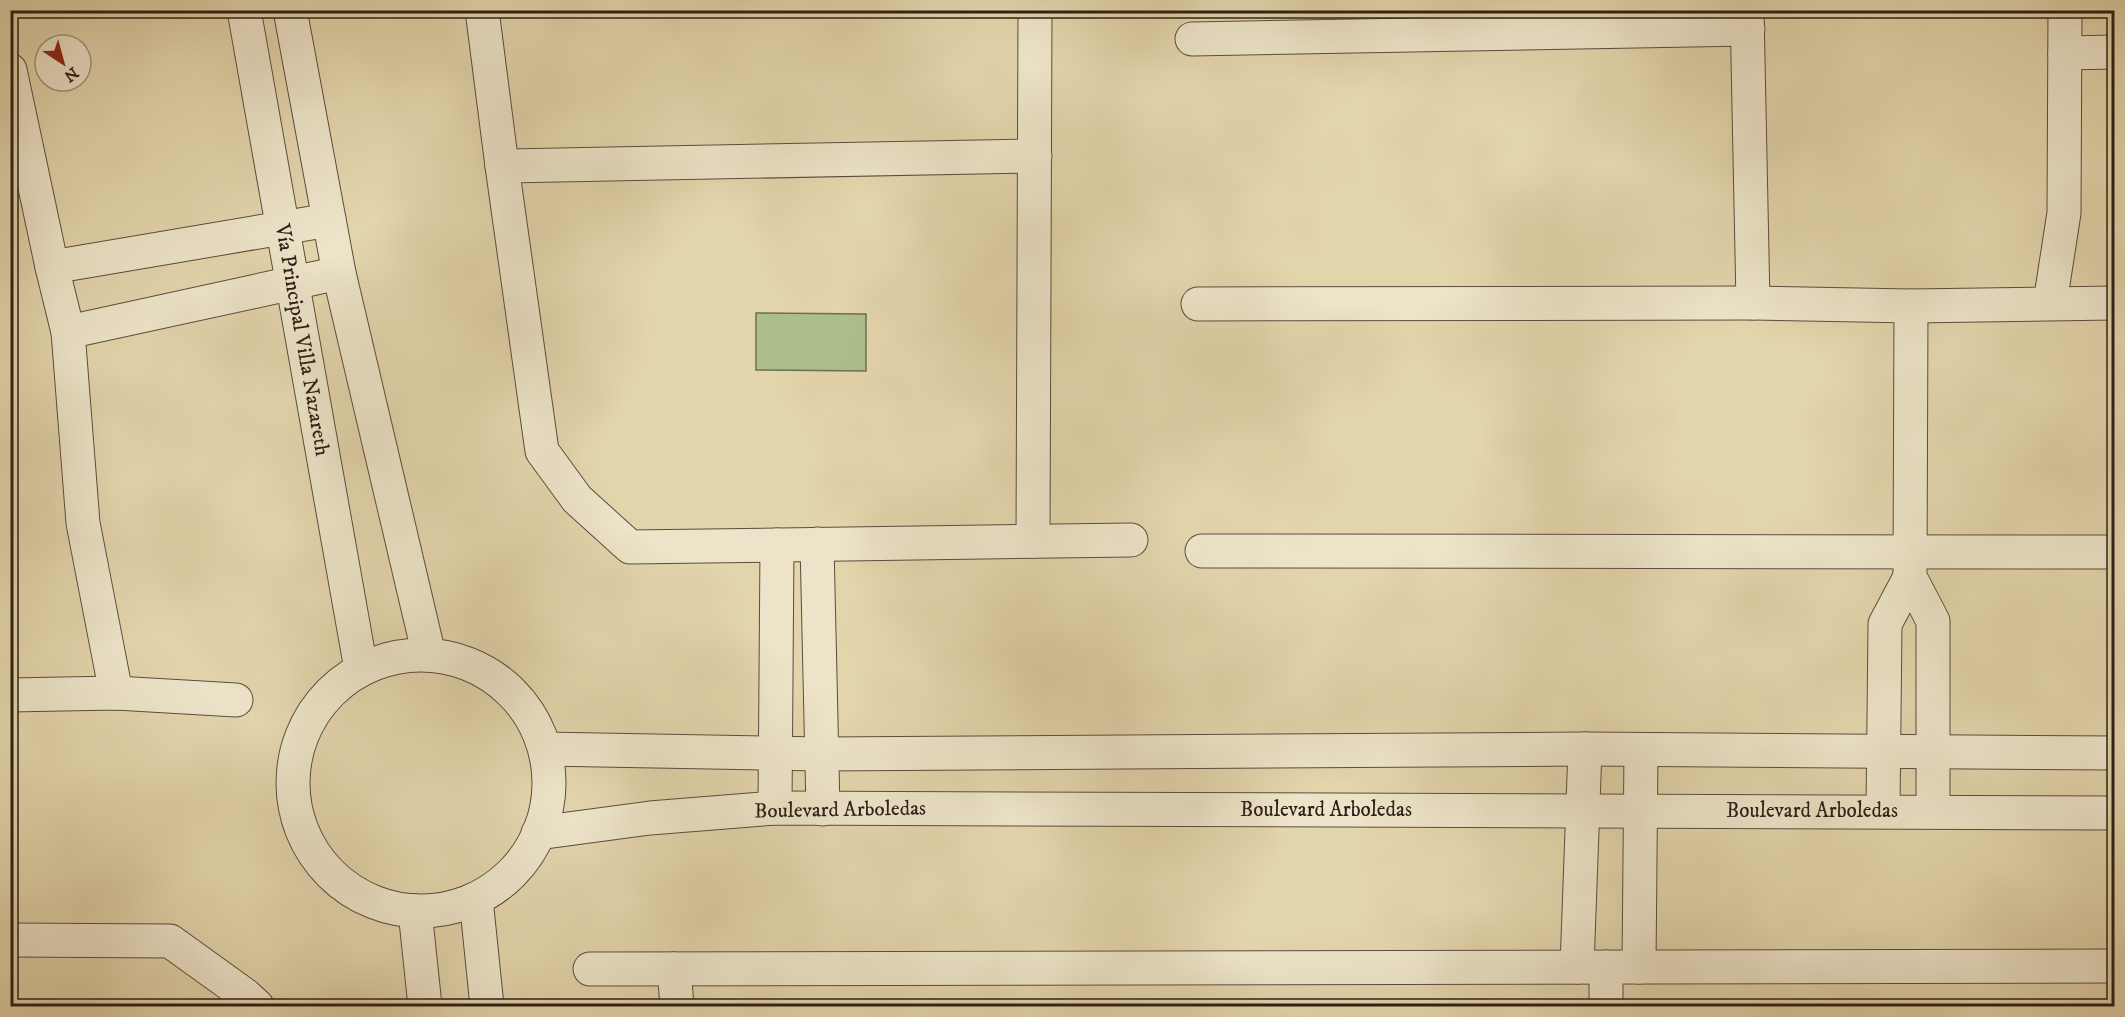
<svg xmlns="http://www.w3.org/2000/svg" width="2125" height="1017" font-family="'IM FELL DW Pica',serif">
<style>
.green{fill:#adbe8d;stroke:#6e6f52;stroke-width:1.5}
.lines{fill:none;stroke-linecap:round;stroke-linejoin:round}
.minor-casing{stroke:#5b4d3d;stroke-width:35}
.minor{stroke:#ece3c8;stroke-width:33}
.labels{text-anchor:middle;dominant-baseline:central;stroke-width:4.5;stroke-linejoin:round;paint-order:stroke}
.street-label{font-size:21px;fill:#2e2018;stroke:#ece3c8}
</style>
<rect width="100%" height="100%" fill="#e2d4ab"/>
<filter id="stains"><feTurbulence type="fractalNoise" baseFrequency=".00333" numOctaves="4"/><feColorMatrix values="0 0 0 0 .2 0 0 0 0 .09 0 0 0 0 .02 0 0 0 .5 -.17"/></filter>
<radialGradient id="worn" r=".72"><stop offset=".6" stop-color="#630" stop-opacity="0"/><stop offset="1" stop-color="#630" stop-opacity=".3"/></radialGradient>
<path class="green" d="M756,313L866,314V371L756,370Z"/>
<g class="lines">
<g class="minor-casing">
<g id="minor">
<path d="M244,10L361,669"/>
<path d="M290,10L339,273L429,655"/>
<path d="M482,10L502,166L542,451L577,499L630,547L1131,540"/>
<path d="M1747,10L1753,303"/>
<path d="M1192,39L1748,29"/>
<path d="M2065,53L2114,52"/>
<path d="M10,70L52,267L68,332L83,523L116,693"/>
<path d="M502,166L1035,156"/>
<path d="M52,267L329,220"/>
<path d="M2050,303L2064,213L2065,10"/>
<path d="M1198,304L1753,303L1911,306L2114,303"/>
<path d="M1911,306L1910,577L1933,621V811"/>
<path d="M68,332L339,273"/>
<path d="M1033,541L1035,10"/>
<path d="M817,544L823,809"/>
<path d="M1202,551L2114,552"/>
<circle cx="421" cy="783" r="128"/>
<path d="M10,695L116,693L236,700"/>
<path d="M545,749L822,754L1585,749L2114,753"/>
<path d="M775,808L777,545"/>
<path d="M1883,811L1885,624L1910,577"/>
<path d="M538,833L650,818L775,808L2114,813"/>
<path d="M476,899L487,1006"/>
<path d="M415,911L425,1006"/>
<path d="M10,940L170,941L245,995L257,1006"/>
<path d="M1577,967L1585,749"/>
<path d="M1606,967V1006"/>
<path d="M1639,967L1641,750"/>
<path d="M590,969L2114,966"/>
<path d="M674,969L677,1006"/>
</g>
</g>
<use href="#minor" class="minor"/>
</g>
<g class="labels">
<g class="street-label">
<text transform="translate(302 340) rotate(80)">Vía Principal Villa Nazareth</text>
<text transform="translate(840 810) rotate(-1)">Boulevard Arboledas</text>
<text x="1326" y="810">Boulevard Arboledas</text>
<text x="1812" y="811">Boulevard Arboledas</text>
</g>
</g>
<rect width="2125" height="1017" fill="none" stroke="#e2d4ab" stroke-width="36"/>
<rect x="12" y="12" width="2101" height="993" fill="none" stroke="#2e2018" stroke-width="3"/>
<rect x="18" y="18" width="2089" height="981" fill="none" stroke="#2e2018" stroke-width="1.5"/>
<g transform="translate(63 63) rotate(144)"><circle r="28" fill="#ece3c8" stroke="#a09582" stroke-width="1.5"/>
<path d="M0-4.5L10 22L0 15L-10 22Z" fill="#8f2418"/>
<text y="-9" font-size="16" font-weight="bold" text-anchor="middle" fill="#2e2018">N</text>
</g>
<rect width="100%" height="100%" filter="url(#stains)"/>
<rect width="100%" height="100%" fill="url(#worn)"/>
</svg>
